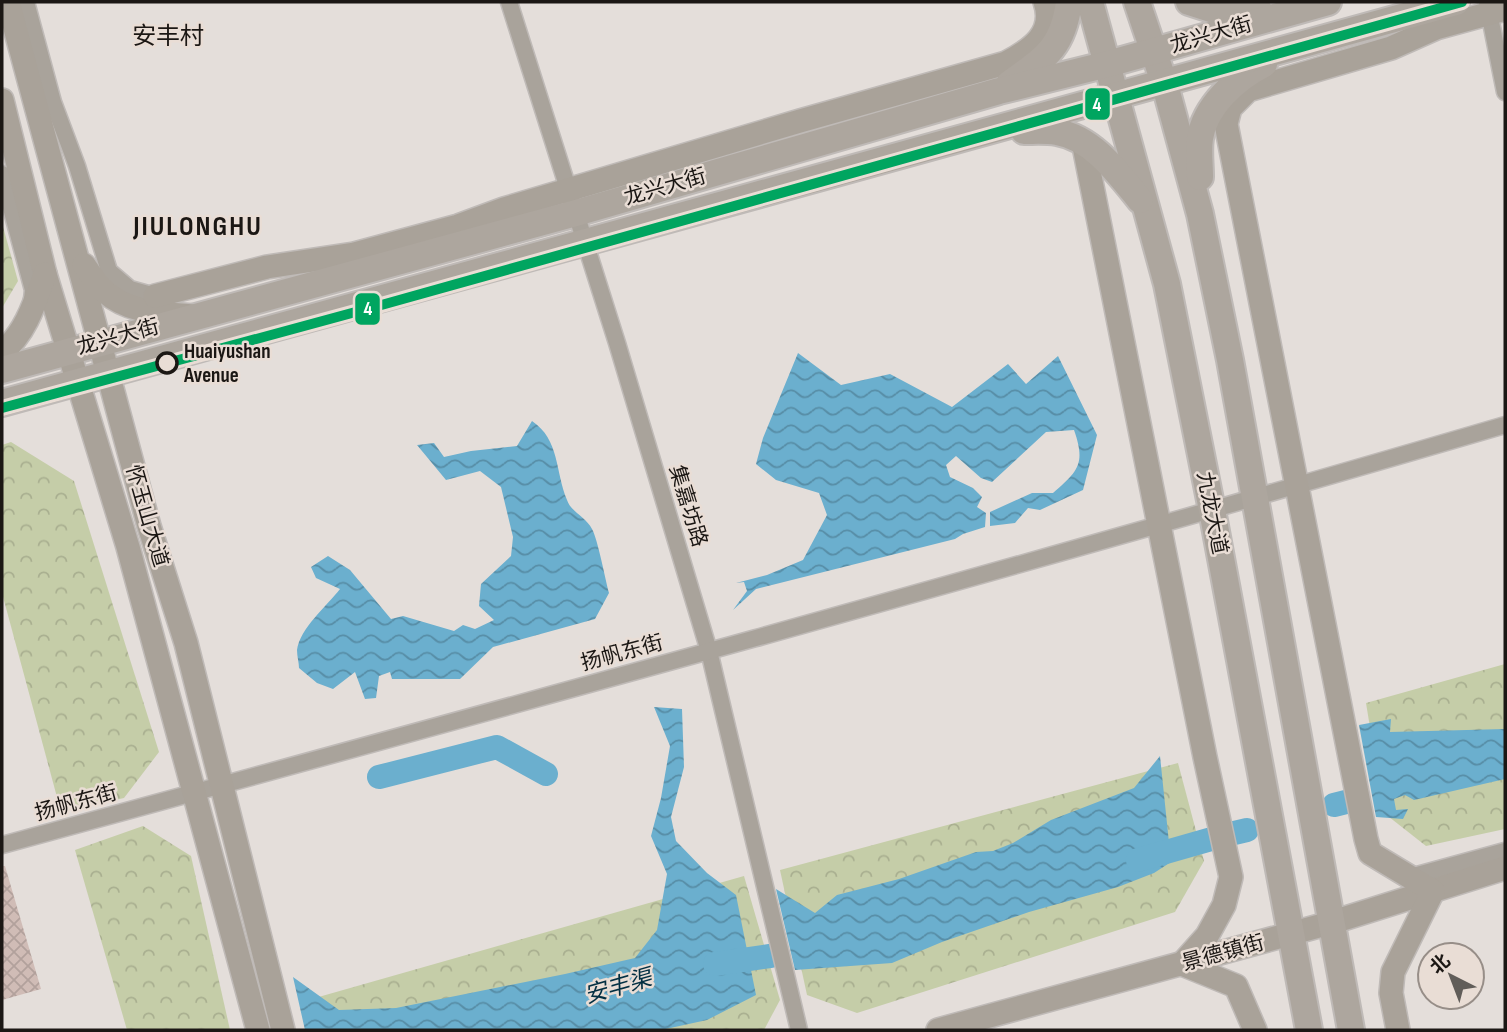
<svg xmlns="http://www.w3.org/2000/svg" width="1507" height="1032" font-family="'Sofia Sans Condensed','Noto Sans SC',sans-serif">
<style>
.park{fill:url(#park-crowns)}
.water{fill:url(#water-waves)}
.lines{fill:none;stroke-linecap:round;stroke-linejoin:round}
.river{stroke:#6bafce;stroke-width:24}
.building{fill:url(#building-cross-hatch)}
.street-casing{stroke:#bfbab7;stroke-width:19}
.secondary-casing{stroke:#bfbab7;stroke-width:26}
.primary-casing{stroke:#bfbab7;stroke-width:30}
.street{stroke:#a9a39b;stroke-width:16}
.secondary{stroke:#a9a299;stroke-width:23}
.primary{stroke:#ada69e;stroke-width:26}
.metro-1-casing{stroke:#e9ddd5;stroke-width:16}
.metro-1{stroke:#00a560;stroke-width:10}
.stop-dot{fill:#e9ddd5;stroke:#1b1714;stroke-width:3.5}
.labels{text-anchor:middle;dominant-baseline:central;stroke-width:5;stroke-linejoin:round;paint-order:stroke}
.street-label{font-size:21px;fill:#1b1714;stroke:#e9ddd5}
.stop-label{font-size:21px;font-weight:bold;fill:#1b1714;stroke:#e9ddd5;text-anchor:start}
.water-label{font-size:23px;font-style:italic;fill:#022f42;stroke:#e9ddd5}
.quarter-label{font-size:24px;fill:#1b1714;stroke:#e9ddd5}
.district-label{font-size:28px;font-weight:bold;letter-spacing:2px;fill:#1b1714;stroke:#e9ddd5}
.line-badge{stroke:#e9ddd5;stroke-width:2.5}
.badge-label{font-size:19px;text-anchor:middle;font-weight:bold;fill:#fff}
</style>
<defs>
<pattern id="park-crowns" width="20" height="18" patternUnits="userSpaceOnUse" patternTransform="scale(1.75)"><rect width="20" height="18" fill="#c5cda8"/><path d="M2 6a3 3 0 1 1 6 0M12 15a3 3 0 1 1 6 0" fill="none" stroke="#a9af90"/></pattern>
<pattern id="water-waves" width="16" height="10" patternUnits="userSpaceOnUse" patternTransform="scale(1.75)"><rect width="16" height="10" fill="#6bafce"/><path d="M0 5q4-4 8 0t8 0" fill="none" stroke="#578da6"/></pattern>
<pattern id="building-cross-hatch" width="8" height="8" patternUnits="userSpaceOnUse" patternTransform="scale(1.75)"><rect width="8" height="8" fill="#d0bcb6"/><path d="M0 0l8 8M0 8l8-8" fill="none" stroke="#b2a19c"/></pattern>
</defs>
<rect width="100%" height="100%" fill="#e4deda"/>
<g class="park">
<path d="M2,223L18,281L2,308Z"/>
<path d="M11,442L74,481L159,752L124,798L61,812L2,593V445Z"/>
<path d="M1505,664V829L1426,846L1384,813L1366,703Z"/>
<path d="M1178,763L1204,861L1175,912L857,1013L807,995L780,870Z"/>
<path d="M143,826L191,856L230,1030H127L75,850Z"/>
<path d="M744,876L780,1000L764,1030H316L308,1000Z"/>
</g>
<g class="water">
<path d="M798,353L841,385L890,374L952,407L1008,364L1026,384L1058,356L1097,435L1083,490L1040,510L1028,508L1015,523L990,526V512L1032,493H1053C1078,471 1086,464 1074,430L1046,432L992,482L981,478L956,456L946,465L950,477L973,488L982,497L977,507L986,513L985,527L963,534L955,539L756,589L733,610L747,591L744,582L736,583L767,575L803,560L827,515L819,493L776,480L756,464L763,438Z"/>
<path d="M532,421C560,440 555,471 567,500C571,512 586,517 592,529C598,540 605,578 609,593L595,619L493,647L460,679H392L390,672L379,676L376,698L365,699L355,672L333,689L317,683L299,668C299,663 297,656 297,650C300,628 327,606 340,589L316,578L311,567L328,556L350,570L391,619L403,616L454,631L463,625L475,629L494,620L479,606L481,584L511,556L513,537L501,487L480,471L446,480L417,445L434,443L444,457L471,451L517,446Z"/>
<path d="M654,707L682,709L684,767L671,817L676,841L707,873L736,895L756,995L707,1020L661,1030H305L293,977L339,1010L396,1008L565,974L635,958L657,930L667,874L651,836L661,798L670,746Z"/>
<path d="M1391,719L1390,732L1505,729V779L1414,800L1405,795L1394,799L1396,810L1408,809L1403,819L1376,817L1359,725Z"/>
<path d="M1160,756L1171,862L1154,873L1118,887L1029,912L942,942L892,963L795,970L776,889L815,913L837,895L899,879L976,852L993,851L1013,843L1051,820L1134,788Z"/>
</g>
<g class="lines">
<g class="river">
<path d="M379,777L497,747L546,774"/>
<path d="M1334,805L1350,801"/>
<path d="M1230,834L1247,830"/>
<path d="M1138,860L1215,838"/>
<path d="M715,964L770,956"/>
</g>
</g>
<path class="building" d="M2,866H5L41,989L2,1000Z"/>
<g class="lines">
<g class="street-casing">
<g id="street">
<path d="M26,2L53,102L77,166L109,271L130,289L155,296"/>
<path d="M509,2L617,343L709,651L799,1030"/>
<path d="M1487,2L1505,92"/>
<path d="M2,174L33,290L32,300"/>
<path d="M2,845C504,708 1006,571 1505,425"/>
<path d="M1410,877L1505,851"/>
</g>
</g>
<g class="secondary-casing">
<g id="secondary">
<path d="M8,2L149,526L186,643L283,1030"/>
<path d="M2,100L45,274L128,547L258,1030"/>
<path d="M1083,141L1205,757L1231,877L1224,905L1207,936L1182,964L1236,986L1255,1030"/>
<path d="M84,265C90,273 96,284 104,291C129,313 161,313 192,316"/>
<path d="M155,296L267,267L354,254L458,226L504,209L800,121L1006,63C1031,50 1056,33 1045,2"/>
<path d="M2,352C26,333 35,302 45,274"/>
<path d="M938,1030L1330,923L1505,868"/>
<path d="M1398,1030L1391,993L1393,972L1433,891L1370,853L1366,839L1226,124L1230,108L1248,90L1391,48L1436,28L1505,9"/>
</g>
</g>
<g class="primary-casing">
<g id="primary">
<path d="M1090,2L1167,284L1212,510L1309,1030"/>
<path d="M1137,2L1165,85L1200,214L1230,360L1351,1030"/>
<path d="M1189,2L1220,12H1260"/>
<path d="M1009,84C1045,58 1063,48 1069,2"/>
<path d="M1024,131C1034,131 1046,130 1057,132C1093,138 1118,173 1140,200"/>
<path d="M1200,177C1200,164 1198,150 1200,138C1205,106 1236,78 1264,64"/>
<path d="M2,370L576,213L999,91L1108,64L1328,2"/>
<path d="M2,403C486,266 972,139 1456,2"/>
</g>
</g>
<use href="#street" class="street"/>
<use href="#secondary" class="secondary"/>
<use href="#primary" class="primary"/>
<g class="metro-1-casing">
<path id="metro-1" d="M2,408L385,304L1462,2"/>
</g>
<use href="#metro-1" class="metro-1"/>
</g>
<circle class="stop-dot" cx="167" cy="363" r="10"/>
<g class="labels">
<g class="street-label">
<text transform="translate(1211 35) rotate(-16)">龙兴大街</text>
<text transform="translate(665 187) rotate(-16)">龙兴大街</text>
<text transform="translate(118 337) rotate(-15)">龙兴大街</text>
<text transform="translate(688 506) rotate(73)">集嘉坊路</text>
<text transform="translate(1212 513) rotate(79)">九龙大道</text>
<text transform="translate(147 516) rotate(74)">怀玉山大道</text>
<text transform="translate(622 653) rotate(-15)">扬帆东街</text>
<text transform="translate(76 803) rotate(-15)">扬帆东街</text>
<text transform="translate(1223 953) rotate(-15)">景德镇街</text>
</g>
<g class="stop-label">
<text x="184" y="351">Huaiyushan<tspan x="184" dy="24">Avenue</tspan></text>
</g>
<g class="water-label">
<text transform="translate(618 987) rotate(-16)">安丰渠</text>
</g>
<g class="quarter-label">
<text x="168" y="36">安丰村</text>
</g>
<g class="district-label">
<text x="198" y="226">JIULONGHU</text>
</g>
</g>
<g class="line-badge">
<rect x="1084" y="87" width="27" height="34" rx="7" fill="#00a560"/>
<rect x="354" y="292" width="27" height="34" rx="7" fill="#00a560"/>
</g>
<g class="badge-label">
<text x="1097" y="111">4</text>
<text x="368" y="315">4</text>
</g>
<rect width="1507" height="1032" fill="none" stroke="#1b1714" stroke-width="7"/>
<g transform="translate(1451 976) rotate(318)"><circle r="33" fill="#e9ddd5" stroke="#978e88" stroke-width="2"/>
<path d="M0-5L12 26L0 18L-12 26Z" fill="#615d59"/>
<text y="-10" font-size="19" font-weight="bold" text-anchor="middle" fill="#1b1714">北</text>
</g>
</svg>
